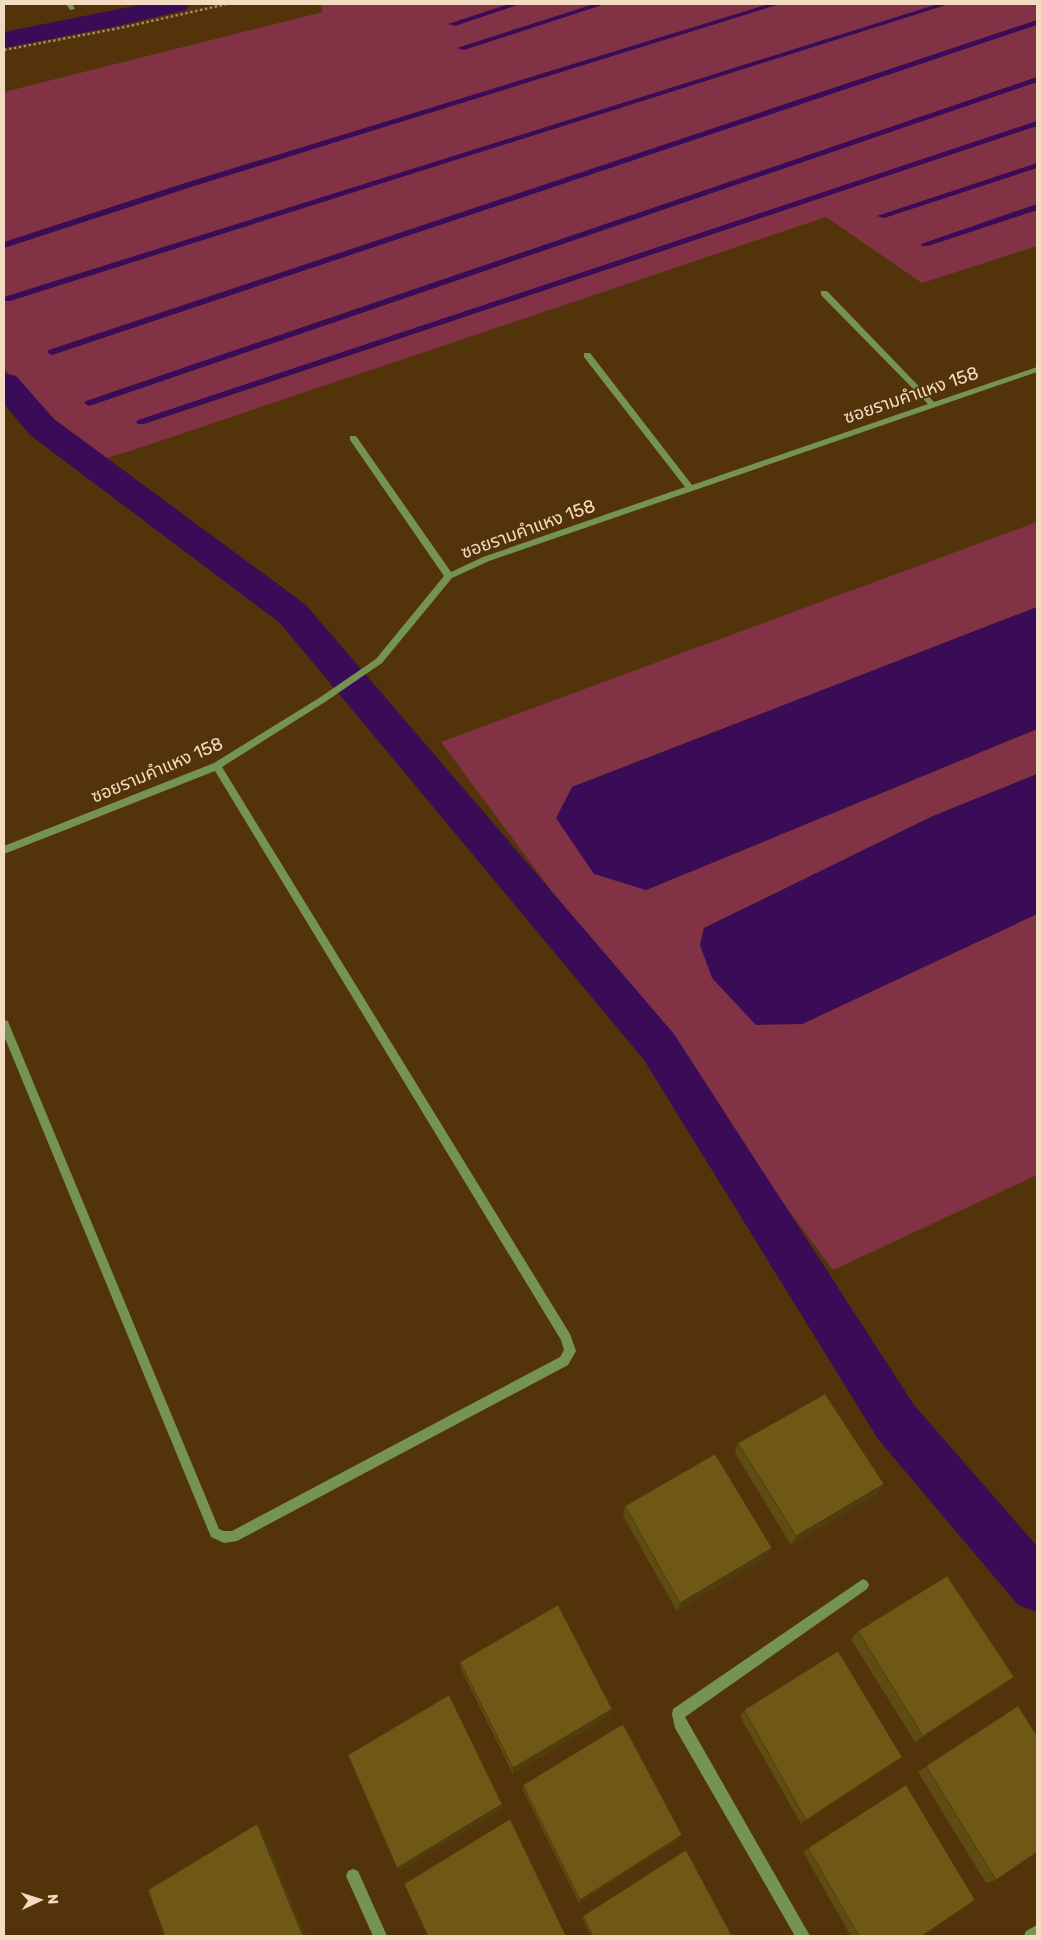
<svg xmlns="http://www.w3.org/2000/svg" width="1041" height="1940" font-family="Rubik,'Noto Sans Thai',sans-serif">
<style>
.green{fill:#813244}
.water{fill:#3a0b56}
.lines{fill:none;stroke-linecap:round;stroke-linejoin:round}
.stream{fill:#3a0b56;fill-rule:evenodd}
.canal{fill:#3a0b56;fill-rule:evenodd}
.path{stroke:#a58a68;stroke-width:2.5;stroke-dasharray:2.5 2.5;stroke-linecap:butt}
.street{fill:#759352;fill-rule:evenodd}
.wall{fill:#5f4c12}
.shaded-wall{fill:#4e3e0f}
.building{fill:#6f5815;stroke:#4e3e0f}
.labels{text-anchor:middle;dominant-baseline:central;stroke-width:4;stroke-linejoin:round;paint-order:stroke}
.street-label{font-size:18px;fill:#f3dbc1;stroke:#53340a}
</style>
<rect width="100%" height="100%" fill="#53340a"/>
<g class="green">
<path d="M320,4H1037V246L922,283L826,217L133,450L97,461L18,386L4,368V92L323,12Z"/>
<path d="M1037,522V607L572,787L646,890L1037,729V774L933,816L704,928L700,945L802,1024L1037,914V1175L833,1270L441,742Z"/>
</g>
<g class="water">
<path d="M1037,607V729L646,890L594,874L556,818L572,787Z"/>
<path d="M1037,774V914L802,1024L756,1025L712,978L700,945L704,928L933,816Z"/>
</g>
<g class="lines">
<g class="stream">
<path d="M509,4H520L455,26L448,24Z"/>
<path d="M594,4H605L464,50L457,48Z"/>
<path d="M769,4H780L188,188L4,248V242L182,184Z"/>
<path d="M938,4H949L10,301H4V297Z"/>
<path d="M1037,20V25L55,354L52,355L47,352L49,350Z"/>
<path d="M1037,77V82L92,405L89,406L84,403L86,401Z"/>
<path d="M1037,121V126L144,424H138L136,422L138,420Z"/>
<path d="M1037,163V168L884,218L877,216Z"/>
<path d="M1037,204V210L928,246H922L921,244Z"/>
</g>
<g class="canal">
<path d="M144,4H190L186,10L177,12L113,27L4,48V32Z"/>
<path d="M4,373L16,376L54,419L306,605L674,1034L914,1405L1037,1546V1612L1018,1605L878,1439L644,1060L280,623L30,435L4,404Z"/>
</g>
<path class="path" d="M4,50L125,27L227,4"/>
<g class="street">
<path d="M66,4H72L75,9L70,10Z"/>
<path d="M821,291H827L934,402L1037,367V372L489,561L452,578L382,663L325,702L222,767L570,1334L576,1351L568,1365L237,1541L224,1543L211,1537L4,1036V1020L8,1021L9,1024L219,1529L224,1531H232L560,1357L564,1350L561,1340L215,771L4,854V846L214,763L319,698L376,659L444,576L350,440V436H356L451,572L483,557L685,487L584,357V353H590L692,485L928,404L821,295Z"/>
<path d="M863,1579L867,1581L869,1585L867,1589L685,1717L810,1936H795L675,1728L672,1714L673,1709Z"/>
<path d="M353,1869L358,1871L387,1936H373L346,1876L348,1871Z"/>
<path d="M1037,1925V1936H1024L1026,1931Z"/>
</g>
</g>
<g class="wall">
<path d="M738,1443L878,1493L791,1545L735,1453Z"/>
<path d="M625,1506L768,1556L677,1611L623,1516Z"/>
<path d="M858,1631L1005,1684L915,1742L851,1639Z"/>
<path d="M460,1662L610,1715L513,1774L461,1669Z"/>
<path d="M1018,1706L996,1880L986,1883L918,1772Z"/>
<path d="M744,1710L902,1757L801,1824L740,1716Z"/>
<path d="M523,1785L679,1839L579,1903L523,1790Z"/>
<path d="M906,1785L922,1936H851L803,1852Z"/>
<path d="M583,1916L732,1936H591L582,1918Z"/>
</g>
<g class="shaded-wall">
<path d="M884,1484L878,1493L791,1545L796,1536Z"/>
<path d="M772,1548L768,1556L677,1611L680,1603Z"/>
<path d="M1014,1677L1005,1684L915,1742L923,1736Z"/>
<path d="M612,1709L610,1715L513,1774V1768Z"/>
<path d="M902,1757L895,1763L801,1824L806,1820Z"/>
<path d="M502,1804V1809L400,1871L397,1868Z"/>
<path d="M257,1824L262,1829L306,1936H303Z"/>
<path d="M682,1835L679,1839L579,1903L580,1900Z"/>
</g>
<g class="building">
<path d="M825,1394L884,1484L796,1536L738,1443Z"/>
<path d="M715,1454L772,1548L680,1603L625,1506Z"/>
<path d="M947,1576L1014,1677L923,1736L858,1631Z"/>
<path d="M558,1605L612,1709L513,1768L460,1662Z"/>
<path d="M838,1651L902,1757L806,1820L744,1710Z"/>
<path d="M449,1695L502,1804L397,1868L348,1755Z"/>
<path d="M1018,1706L1037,1736V1852L996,1880L926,1766Z"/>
<path d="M623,1724L682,1835L580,1900L523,1785Z"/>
<path d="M906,1785L975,1900L922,1936H859L808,1848Z"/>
<path d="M510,1819L566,1936H428L404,1884Z"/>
<path d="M257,1824L303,1936H165L148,1890Z"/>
<path d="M686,1850L732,1936H593L583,1916Z"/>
</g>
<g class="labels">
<g class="street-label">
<text transform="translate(911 395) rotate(-19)">ซอยรามคำแหง 158</text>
<text transform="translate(528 529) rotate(-20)">ซอยรามคำแหง 158</text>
<text transform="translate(157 770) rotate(-23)">ซอยรามคำแหง 158</text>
</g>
</g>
<rect width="1041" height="1940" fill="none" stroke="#f3dbc1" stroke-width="10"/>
<g transform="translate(40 1900) rotate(86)" stroke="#53340a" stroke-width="4" paint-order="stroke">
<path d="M0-4L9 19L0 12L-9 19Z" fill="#f3dbc1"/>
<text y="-8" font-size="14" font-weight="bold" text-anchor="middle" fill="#f3dbc1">N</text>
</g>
</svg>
